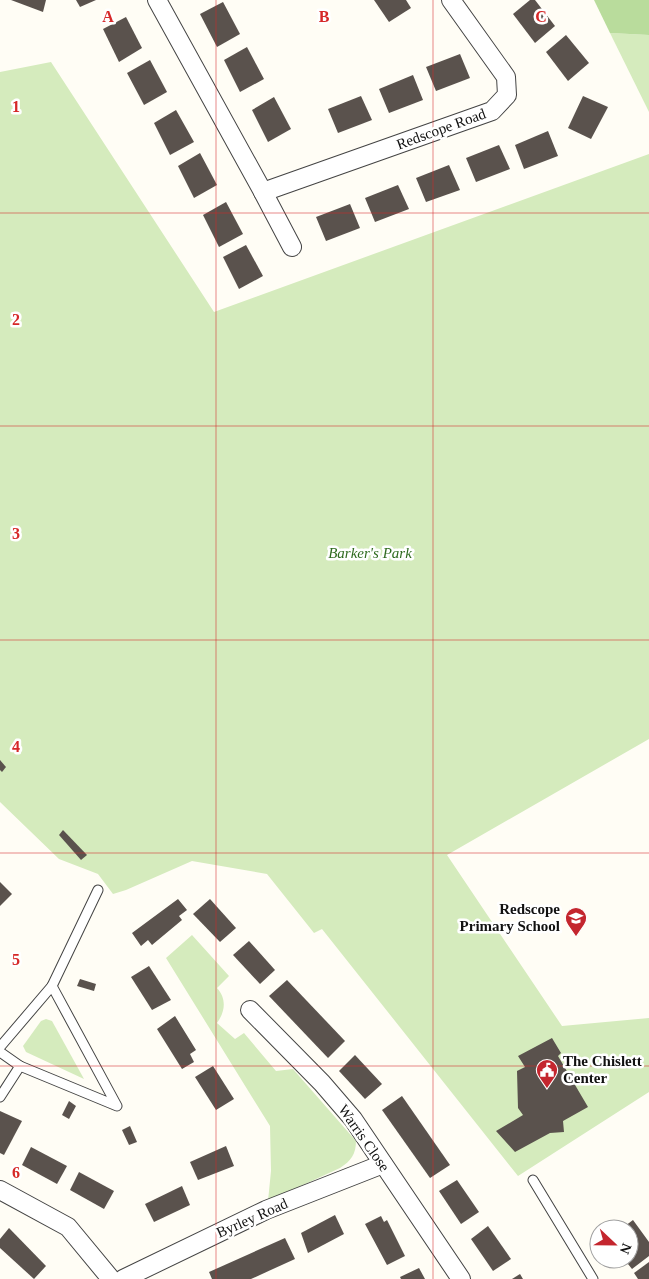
<svg xmlns="http://www.w3.org/2000/svg" width="649" height="1279" font-family="'Times New Roman',serif">
<style>
.green{fill:#d5ebbd}
.forest{fill:#b9dc9c}
.building{fill:#5a524d}
.lines{fill:none;stroke-linecap:round;stroke-linejoin:round}
.service-casing{stroke:#444;stroke-width:11}
.minor-casing{stroke:#444;stroke-width:20}
.service{stroke:#fff;stroke-width:9}
.minor{stroke:#fff;stroke-width:18}
.grid{fill:none;stroke:#d62828;stroke-width:1;stroke-opacity:0.55}
.labels{text-anchor:middle;dominant-baseline:central;stroke-width:5;stroke-linejoin:round;paint-order:stroke}
.street-label{font-size:15px;fill:#111;stroke:#fff}
.park-label{font-size:15px;font-style:italic;fill:#2f6b1f;stroke:#fff}
.poi-label{font-size:15px;font-weight:bold;fill:#111;stroke:#fff;text-anchor:end}
.grid-label{font-size:16px;text-anchor:middle;font-weight:bold;fill:#d62828;stroke:#fff;stroke-width:5;stroke-linejoin:round;paint-order:stroke}
</style>
<rect width="100%" height="100%" fill="#fffdf5"/>
<g class="green">
<path d="M610,33L649,35V112Z"/>
<path d="M51,62L214,312L649,154V739L447,855L562,1026L649,1018V1092L518,1176L322,929L314,933L267,874L192,861L126,890L113,894L98,874L59,859L0,802V72Z"/>
<path d="M192,935L229,976L217,988C227,999 225,1012 217,1023L235,1039L244,1033L276,1071L293,1069L356,1141C356,1154 351,1161 340,1168L268,1201L271,1171L270,1126L166,958Z"/>
<path d="M46,1019L52,1021L84,1079L26,1052L23,1046L41,1021Z"/>
</g>
<path class="forest" d="M594,0H649V35L610,33Z"/>
<g class="building">
<path d="M11,0H46L43,12Z"/>
<path d="M76,0H96L80,7Z"/>
<path d="M374,0H406L411,8L389,22Z"/>
<path d="M530,0H535L555,26L535,43L513,14Z"/>
<path d="M223,2L240,34L217,47L200,14Z"/>
<path d="M126,17L142,48L119,62L103,29Z"/>
<path d="M566,35L589,63L568,81L546,52Z"/>
<path d="M247,47L264,79L240,92L224,60Z"/>
<path d="M460,54L470,78L436,91L426,67Z"/>
<path d="M150,60L167,92L144,105L127,73Z"/>
<path d="M413,75L423,100L389,113L379,89Z"/>
<path d="M361,96L372,120L338,133L328,109Z"/>
<path d="M583,96L608,107L591,139L568,128Z"/>
<path d="M274,97L291,129L268,142L252,110Z"/>
<path d="M176,110L194,142L170,155L154,123Z"/>
<path d="M548,131L558,156L524,169L515,145Z"/>
<path d="M499,145L510,169L476,182L466,158Z"/>
<path d="M200,153L217,185L194,198L178,166Z"/>
<path d="M449,165L460,190L426,202L416,178Z"/>
<path d="M398,185L409,209L375,222L365,198Z"/>
<path d="M226,202L243,234L219,247L203,215Z"/>
<path d="M350,204L360,228L326,241L316,217Z"/>
<path d="M246,245L263,276L239,289L223,257Z"/>
<path d="M0,760L6,767L2,772L0,770Z"/>
<path d="M63,830L87,855L81,860L59,835Z"/>
<path d="M0,882L12,894L0,906Z"/>
<path d="M178,899L187,910L179,916L182,920L152,945L148,940L141,946L132,933Z"/>
<path d="M210,899L236,928L220,942L193,914Z"/>
<path d="M249,941L275,970L260,984L233,955Z"/>
<path d="M149,966L171,1000L152,1010L131,977Z"/>
<path d="M80,979L96,984L94,991L77,986Z"/>
<path d="M287,980L345,1041L328,1058L269,996Z"/>
<path d="M175,1016L196,1050L190,1054L194,1062L182,1069L157,1029Z"/>
<path d="M552,1038L561,1053L558,1056L588,1107L563,1121L564,1132L550,1133L515,1152L496,1131L523,1115L518,1108L517,1071L525,1067L518,1056Z"/>
<path d="M355,1055L382,1084L365,1099L339,1071Z"/>
<path d="M213,1066L234,1099L216,1110L195,1077Z"/>
<path d="M402,1096L450,1165L430,1178L382,1110Z"/>
<path d="M69,1101L76,1106L69,1119L62,1115Z"/>
<path d="M0,1111L22,1121L4,1155L0,1153Z"/>
<path d="M130,1126L137,1142L129,1145L122,1130Z"/>
<path d="M226,1146L234,1166L198,1180L190,1162Z"/>
<path d="M31,1147L67,1166L57,1184L22,1165Z"/>
<path d="M79,1172L114,1191L104,1209L70,1190Z"/>
<path d="M457,1180L479,1212L461,1224L439,1191Z"/>
<path d="M182,1186L190,1205L154,1222L145,1204Z"/>
<path d="M335,1215L344,1234L308,1253L301,1233Z"/>
<path d="M381,1216L384,1222L387,1220L405,1256L387,1265L365,1224Z"/>
<path d="M633,1220L649,1242V1256L632,1269L624,1259H629V1229H621Z"/>
<path d="M488,1226L511,1259L493,1271L471,1239Z"/>
<path d="M9,1228L46,1266L34,1279L0,1248V1239Z"/>
<path d="M285,1238L295,1259L251,1279H212L209,1272Z"/>
<path d="M649,1262V1279H638L634,1273Z"/>
<path d="M419,1268L425,1279H401L400,1277Z"/>
<path d="M520,1274L523,1279H512Z"/>
</g>
<g class="lines">
<g class="service-casing">
<g id="service">
<path d="M0,1047L52,986L98,890"/>
<path d="M0,1052L20,1066L0,1097"/>
<path d="M20,1066L117,1106L52,986"/>
<path d="M533,1180L593,1279"/>
</g>
</g>
<g class="minor-casing">
<g id="minor">
<path d="M157,0L263,192L492,111L507,95L506,77L451,0"/>
<path d="M263,192L292,247"/>
<path d="M250,1010L322,1083L353,1119L461,1279"/>
<path d="M0,1190L68,1227L111,1279"/>
<path d="M123,1279L266,1210L383,1164"/>
</g>
</g>
<use href="#service" class="service"/>
<use href="#minor" class="minor"/>
</g>
<path class="grid" d="M216,0V1279M433,0V1279M0,213H649M0,426H649M0,640H649M0,853H649M0,1066H649"/>
<defs>
<g id="school-pin" transform="scale(1.125)"><path d="M0 17L-7.5 6A9.5 9.5 0 1 1 7.5 6Z" fill="#c4262e" stroke="#fff"/><path d="M0-5L7-2L0 1L-7-2ZM-4 1L0 2.5L4 1V4Q0 6-4 4Z" fill="#fff"/></g>
<g id="civic-pin" transform="scale(1.125)"><path d="M0 17L-7.5 6A9.5 9.5 0 1 1 7.5 6Z" fill="#c4262e" stroke="#fff"/><path d="M-.6-6.5H3V-4.5H.6V-3L4-1V1h2V6H-6V1h2V-1L-.6-3ZM-1.2 2.5V6h2.4V2.5Z" fill="#fff"/></g>
</defs>
<g fill-rule="evenodd">
<use href="#school-pin" x="576" y="918"/>
<use href="#civic-pin" x="547" y="1070"/>
</g>
<g class="labels">
<g class="street-label">
<text transform="translate(441 129) rotate(-20)">Redscope Road</text>
<text transform="translate(364 1138) rotate(55)">Warris Close</text>
<text transform="translate(252 1218) rotate(-24)">Byrley Road</text>
</g>
<g class="park-label">
<text x="370" y="553">Barker's Park</text>
</g>
<g class="poi-label">
<text x="560" y="909">Redscope<tspan x="560" dy="17">Primary School</tspan></text>
<text x="563" y="1061" text-anchor="start">The Chislett<tspan x="563" dy="17">Center</tspan></text>
</g>
</g>
<g class="grid-label">
<text x="108" y="22">A</text>
<text x="324" y="22">B</text>
<text x="541" y="22">C</text>
<text x="16" y="112">1</text>
<text x="16" y="325">2</text>
<text x="16" y="539">3</text>
<text x="16" y="752">4</text>
<text x="16" y="965">5</text>
<text x="16" y="1178">6</text>
</g>
<g transform="translate(614 1244) rotate(112)"><circle r="24" fill="#ffffff" stroke="#a0a0a0"/>
<path d="M0-4L9 19L0 12L-9 19Z" fill="#c4262e"/>
<text y="-8" font-size="14" font-weight="bold" text-anchor="middle" fill="#111111">N</text>
</g>
</svg>
